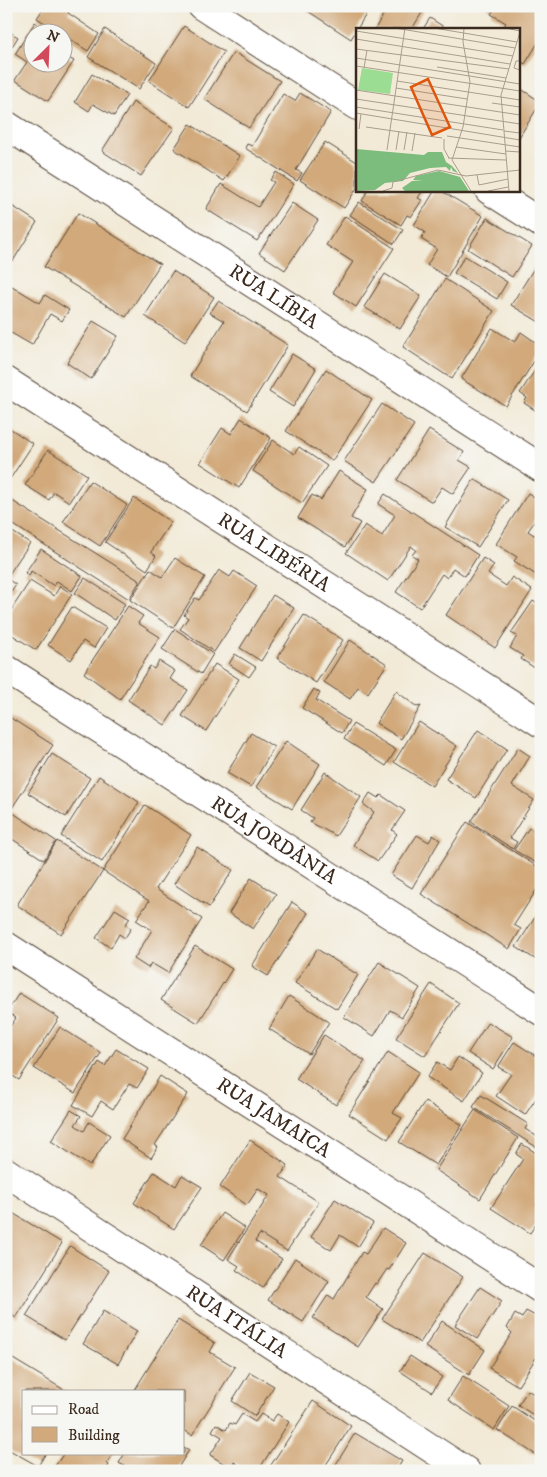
<svg xmlns="http://www.w3.org/2000/svg" width="547" height="1477" font-family="'IM FELL DW Pica',serif">
<style>
.building{fill:#d1a97a}
.lines{fill:none;stroke-linecap:round;stroke-linejoin:round}
.minor-casing{stroke:#56473a;stroke-width:30}
.minor{stroke:#fff;stroke-width:28}
.labels{text-anchor:middle;dominant-baseline:central;stroke-width:4.5;stroke-linejoin:round;paint-order:stroke}
.street-label{font-size:20px;fill:#3b2a1e;stroke:#f6f6f2}
.inset-road{fill:none;stroke:#a99d8d;stroke-width:1}
.view{fill:#df570d;fill-opacity:0.15;stroke:#df570d;stroke-width:2.5}
.inset-edge{fill:none;stroke:#3b2a1e;stroke-width:2.5}
</style>
<rect width="100%" height="100%" fill="#f6f6f2"/>
<filter id="ink" filterUnits="userSpaceOnUse"><feTurbulence type="fractalNoise" baseFrequency=".02" numOctaves="2"/><feDisplacementMap in="SourceGraphic" scale="10" xChannelSelector="R" yChannelSelector="G"/><feConvolveMatrix kernelMatrix="1 2 1 2 8 2 1 2 1" color-interpolation-filters="sRGB"/></filter>
<filter id="wash" filterUnits="userSpaceOnUse"><feTurbulence type="fractalNoise" baseFrequency=".0096" numOctaves="4" result="noise"/><feDisplacementMap in="SourceGraphic" scale="20" xChannelSelector="R" yChannelSelector="G"/><feGaussianBlur stdDeviation="1.12" result="paint"/><feColorMatrix in="noise" values="0 0 0 0 0 0 0 0 0 0 0 0 0 0 0 0 0 1.4 0 .05"/><feComposite in="paint" operator="in"/></filter>
<g filter="url(#wash)">
<rect width="100%" height="100%" fill="#f2ead7"/>
<g id="blocks">
<g class="building">
<path d="M45,6H72L68,13L99,34L88,51L37,18Z"/>
<path d="M300,6H371L351,39Z"/>
<path d="M388,6H426L412,29H375Z"/>
<path d="M486,6H541V38L525,64L518,60V29H502L506,23L491,14L493,11Z"/>
<path d="M430,18L447,29H423Z"/>
<path d="M35,22L47,31L32,32V62H62V54L74,61L48,101L15,80L27,62L15,54Z"/>
<path d="M184,26L224,52L189,107L149,81Z"/>
<path d="M105,29L156,63L139,89L88,57Z"/>
<path d="M6,30L18,37L6,56Z"/>
<path d="M234,52L280,81L249,128L204,99Z"/>
<path d="M92,74L127,95L114,116L93,104L89,111L75,102Z"/>
<path d="M518,87L541,102L518,139Z"/>
<path d="M300,93L331,112L296,170L302,173L297,181L245,148L247,144L252,146L283,94L295,101Z"/>
<path d="M133,102L174,128L141,176L102,151Z"/>
<path d="M190,124L240,156L224,181L174,149Z"/>
<path d="M325,142L357,162V188L344,208L300,180Z"/>
<path d="M276,172L294,184L257,241L206,209L221,184L258,207L274,182L270,180Z"/>
<path d="M368,190H423L418,198L422,200L411,217L407,215L401,225L362,201Z"/>
<path d="M435,190H440L483,216L447,277L427,265L437,249L421,239L425,232L414,225Z"/>
<path d="M6,202L37,222L13,261L6,256Z"/>
<path d="M359,202L403,230L394,244L350,215Z"/>
<path d="M292,203L318,220L285,270L259,253Z"/>
<path d="M78,213L160,264L126,317L44,267Z"/>
<path d="M345,216L394,248L356,307L333,292L353,262L326,245Z"/>
<path d="M487,218L532,246L512,277L468,249Z"/>
<path d="M465,256L507,282L497,299L454,273Z"/>
<path d="M538,262L541,264V323L511,305Z"/>
<path d="M173,271L214,297L185,342L145,316Z"/>
<path d="M385,274L421,296L400,329L364,307Z"/>
<path d="M445,279L494,311L452,379L403,347Z"/>
<path d="M12,286L40,303L45,295L69,310L62,321L50,314L32,345L6,330V296Z"/>
<path d="M218,301L288,345L247,411L190,376L224,321L210,313Z"/>
<path d="M93,321L118,336L91,379L67,363Z"/>
<path d="M492,328L515,342L521,332L541,346V350L506,406L461,379Z"/>
<path d="M292,354L316,369L293,407L269,392Z"/>
<path d="M541,361V414L524,403L527,398L520,393Z"/>
<path d="M326,369L372,400L332,461L286,431Z"/>
<path d="M382,404L414,425L376,482L344,461Z"/>
<path d="M241,418L271,438L239,488L200,463L222,428L231,434Z"/>
<path d="M8,427L33,444L6,485V430Z"/>
<path d="M429,430L464,452L459,460L471,467L453,494L442,487L432,502L397,480Z"/>
<path d="M273,440L294,454L299,447L327,466L302,503L253,471Z"/>
<path d="M48,450L87,475L69,502L54,492L49,500L25,485Z"/>
<path d="M339,471L368,489L351,518L360,523L345,547L298,518L312,495L321,500Z"/>
<path d="M474,479L508,500L478,547L445,527Z"/>
<path d="M90,481L127,505L100,546L63,522Z"/>
<path d="M528,493L541,501V512L528,531L534,535L541,534V578L514,561L517,557L496,544Z"/>
<path d="M385,494L478,555L465,576L453,568L447,578L442,574L420,608L396,592L418,559L412,555L416,550L411,546L388,581L346,553L365,525L382,536L395,515L378,504Z"/>
<path d="M6,497L140,581L129,599L6,520Z"/>
<path d="M134,498L171,522L151,552L156,556L147,570L105,542Z"/>
<path d="M6,528L30,543L9,574L6,572Z"/>
<path d="M41,549L82,576L72,591L57,581L54,586L31,571L29,576L25,573Z"/>
<path d="M175,558L205,577L173,628L130,600L150,569L162,577Z"/>
<path d="M483,558L494,565L488,574L506,586L512,577L532,590L495,648L446,615Z"/>
<path d="M219,570L230,577L234,571L257,586L214,652L180,629L188,618L184,615L195,598L199,600Z"/>
<path d="M6,578L16,585L6,600Z"/>
<path d="M85,578L125,604L115,620L75,593Z"/>
<path d="M30,581L54,596L60,586L72,594L36,650L6,631V618Z"/>
<path d="M273,595L294,608L261,661L240,648Z"/>
<path d="M533,601L541,606V672L521,659L523,656L510,648L517,636L511,633Z"/>
<path d="M128,606L143,616L138,623L160,637L120,699L84,673Z"/>
<path d="M72,607L106,628L94,648L83,641L71,660L48,645Z"/>
<path d="M304,615L343,640L316,683L277,658Z"/>
<path d="M175,629L213,654L201,674L162,649Z"/>
<path d="M350,640L387,664L368,693L358,687L350,699L324,682Z"/>
<path d="M235,654L256,667L249,677L229,664Z"/>
<path d="M159,661L175,671L170,679L188,690L165,725L128,700L150,666L154,669Z"/>
<path d="M215,664L239,679L206,731L182,716Z"/>
<path d="M314,689L320,693L316,700L349,721L342,733L302,708Z"/>
<path d="M396,691L417,707L421,706L401,739L376,723Z"/>
<path d="M6,715L53,745L10,811L56,841L44,860L6,835V817L10,811L6,809Z"/>
<path d="M419,722L457,746L432,786L394,762Z"/>
<path d="M353,724L396,750L386,766L344,739Z"/>
<path d="M478,730L507,749L476,798L446,779Z"/>
<path d="M251,733L274,747L251,787L227,773Z"/>
<path d="M286,741L320,764L292,809L256,787Z"/>
<path d="M518,748L530,756L512,786L534,800L510,838L517,842L513,849L471,822Z"/>
<path d="M52,754L90,778L66,817L28,793Z"/>
<path d="M325,772L361,797L336,836L310,822L313,818L301,810Z"/>
<path d="M99,776L139,802L102,862L61,836Z"/>
<path d="M370,793L378,798L381,795L405,811L392,830L397,834L378,861L353,845L374,812L363,804Z"/>
<path d="M145,805L191,835L156,889L202,919L168,973L151,963L148,968L134,959L152,930L136,920L149,901L103,871Z"/>
<path d="M467,822L541,869V883L514,925L521,929L509,949L421,894Z"/>
<path d="M541,822V866L514,850L529,828L535,832Z"/>
<path d="M417,835L429,842L433,835L440,840L412,888L391,875Z"/>
<path d="M57,841L103,871L61,934L17,905Z"/>
<path d="M197,847L233,870L209,907L174,884Z"/>
<path d="M251,878L276,894L253,929L229,913Z"/>
<path d="M292,902L308,913L268,976L252,966Z"/>
<path d="M541,908V963L516,947Z"/>
<path d="M115,909L130,918L125,925L131,928L125,938L119,934L111,948L96,938Z"/>
<path d="M195,946L232,969L198,1023L161,1000Z"/>
<path d="M317,949L358,975L337,1009L295,983Z"/>
<path d="M379,962L420,988L402,1017L390,1010L374,1036L344,1017Z"/>
<path d="M431,984L459,1003L425,1056L396,1038Z"/>
<path d="M19,993L59,1018L19,1080L6,1072V1032L16,1018L7,1012Z"/>
<path d="M289,996L329,1022L309,1054L269,1029Z"/>
<path d="M488,1022L513,1037L493,1069L468,1053Z"/>
<path d="M60,1027L101,1053L75,1093L34,1068Z"/>
<path d="M324,1035L365,1061L336,1105L296,1079Z"/>
<path d="M514,1042L541,1059V1091L525,1115L496,1096L511,1074L498,1067Z"/>
<path d="M116,1049L149,1069L137,1088L129,1084L113,1109L101,1101L92,1116L73,1105L99,1062L105,1066Z"/>
<path d="M388,1052L419,1072L393,1113L402,1118L388,1139L349,1114Z"/>
<path d="M458,1057L482,1073L464,1101L427,1077L437,1062L450,1070Z"/>
<path d="M160,1076L188,1094L155,1145L158,1147L151,1158L122,1139Z"/>
<path d="M481,1095L528,1124L525,1129L541,1139V1150L473,1107Z"/>
<path d="M425,1101L462,1125L436,1165L399,1142Z"/>
<path d="M71,1110L81,1116L75,1125L84,1131L89,1122L110,1135L90,1166L51,1141Z"/>
<path d="M475,1110L518,1138L480,1199L436,1170Z"/>
<path d="M250,1140L288,1165L280,1177L319,1202L287,1251L260,1234L255,1241L282,1259L263,1288L236,1270L239,1266L228,1259L269,1195L258,1189L247,1205L220,1187Z"/>
<path d="M522,1144L541,1156V1198L536,1205L541,1208V1217L530,1233L491,1208L523,1159L516,1154Z"/>
<path d="M154,1172L176,1186L182,1175L202,1187L174,1229L134,1203Z"/>
<path d="M335,1199L373,1223L358,1247L340,1235L331,1250L311,1237Z"/>
<path d="M6,1209L62,1243L16,1318L6,1311Z"/>
<path d="M222,1213L245,1228L224,1260L201,1245Z"/>
<path d="M383,1228L406,1243L389,1270L387,1269L377,1284L375,1283L366,1297L383,1309L358,1347L313,1318L328,1295L334,1299L362,1252L366,1254Z"/>
<path d="M70,1246L109,1271L65,1340L26,1316Z"/>
<path d="M425,1253L463,1277L420,1343L382,1319Z"/>
<path d="M295,1258L329,1281L303,1322L268,1300Z"/>
<path d="M480,1287L502,1301L477,1339L455,1325Z"/>
<path d="M103,1311L137,1331L118,1364L83,1344Z"/>
<path d="M526,1311L541,1319V1350L518,1386L489,1368L512,1333L507,1328L515,1314L522,1318Z"/>
<path d="M178,1320L215,1343L210,1352L235,1367L192,1435L184,1430V1391H134Z"/>
<path d="M442,1321L485,1350L469,1375L425,1347Z"/>
<path d="M8,1356L66,1391H24V1453H46L38,1466L6,1448Z"/>
<path d="M410,1356L442,1377L432,1392L400,1371Z"/>
<path d="M250,1372L274,1386L255,1416L232,1401Z"/>
<path d="M463,1376L509,1406L494,1430L448,1400Z"/>
<path d="M528,1390L541,1399V1420L518,1405Z"/>
<path d="M313,1401L351,1426L322,1471H267Z"/>
<path d="M512,1406L541,1425V1458L497,1430Z"/>
<path d="M242,1414L255,1422L261,1414L272,1421L277,1414L289,1422L258,1471H248L234,1462L231,1468L210,1455L222,1437L212,1431L216,1424L226,1430L230,1423L235,1425Z"/>
<path d="M355,1433L402,1461L396,1471H332Z"/>
<path d="M184,1447L189,1450L176,1471H132L119,1463L125,1453H184Z"/>
<path d="M64,1453H113L107,1463L109,1465L106,1471H56L53,1469Z"/>
</g>
</g>
</g>
<g filter="url(#ink)">
<use href="#blocks" fill-opacity="0" stroke="#56473a" stroke-width="1"/>
<g class="lines">
<g class="minor-casing">
<g id="minor">
<path d="M202,6L357,106"/>
<path id="s1" d="M6,125L541,468"/>
<path d="M489,190L541,223"/>
<path id="s2" d="M6,381L541,723"/>
<path id="s3" d="M6,669L541,1011"/>
<path id="s4" d="M6,946L541,1289"/>
<path id="s5" d="M6,1172L466,1471"/>
</g>
</g>
<use href="#minor" class="minor"/>
</g>
</g>
<g class="labels">
<g class="street-label">
<text stroke="none"><textPath href="#s1" startOffset="318">RUA LÍBIA</textPath></text>
<text stroke="none"><textPath href="#s2" startOffset="318">RUA LIBÉRIA</textPath></text>
<text stroke="none"><textPath href="#s3" startOffset="318">RUA JORDÂNIA</textPath></text>
<text stroke="none"><textPath href="#s4" startOffset="318">RUA JAMAICA</textPath></text>
<text stroke="none"><textPath href="#s5" startOffset="275">RUA ITÁLIA</textPath></text>
</g>
</g>
<g transform="translate(356 28)">
<rect width="164" height="164" fill="#f2ead7"/>
<path d="M6,40L37,45L34,66L2,62Z" fill="#9bdd93"/>
<path d="M0,121L68,127L72,124H86L90,134L96,138L102,145L97,143L95,139L94,143L90,139L74,140L54,145L47,153L29,155L19,162L0,163ZM83,143L104,149L113,163H49L46,160L56,153H67L57,152L60,148Z" fill="#7cbc7d"/>
<path class="inset-road" d="M39,0L159,20M78,0L161,14M108,0L107,14L114,54L107,99L96,132L115,163M149,0L164,3M0,3L157,28M0,11L154,36M0,21L153,41M0,30L164,56M164,33H160L158,40L164,42M0,38L164,63M81,39L150,50M8,40L11,22M41,53L164,72M40,60L111,71M0,62L164,87M0,71L164,96M136,75L164,79M0,79L147,102M0,85L164,112M10,99L86,110M3,101L5,86M148,103L164,105M91,108L164,119M88,111V121L93,130M100,119L150,126M31,122L49,0M40,122L43,103M48,122L51,104M56,123L59,105M149,123L164,124M92,130L150,132M121,147L123,157L152,151M27,163L36,160L37,154L82,142L110,148L164,142M132,163L152,159M153,163L145,67L164,4"/>
<path class="view" d="M72,51L94,99L76,107L55,59Z"/>
<rect width="164" height="164" class="inset-edge"/>
</g>
<rect width="547" height="1477" fill="none" stroke="#f6f6f2" stroke-width="25"/>
<rect x="22" y="1390" width="162" height="65" fill="#f6f6f2" stroke="#aba49d"/>
<rect x="32" y="1406" width="25" height="8" fill="#ffffff" stroke="#aba49d"/>
<text x="68" y="1414" font-size="15" fill="#3b2a1e">Road</text>
<rect x="32" y="1427" width="25" height="15" fill="#d1a97a" stroke="#aba49d"/>
<text x="68" y="1440" font-size="15" fill="#3b2a1e">Building</text>
<g transform="translate(48 48) rotate(24)"><circle r="24" fill="#f6f6f2" stroke="#aba49d"/>
<path d="M0-4L9 19L0 12L-9 19Z" fill="#d1495b"/>
<text y="-8" font-size="14" font-weight="bold" text-anchor="middle" fill="#3b2a1e">N</text>
</g>
</svg>
